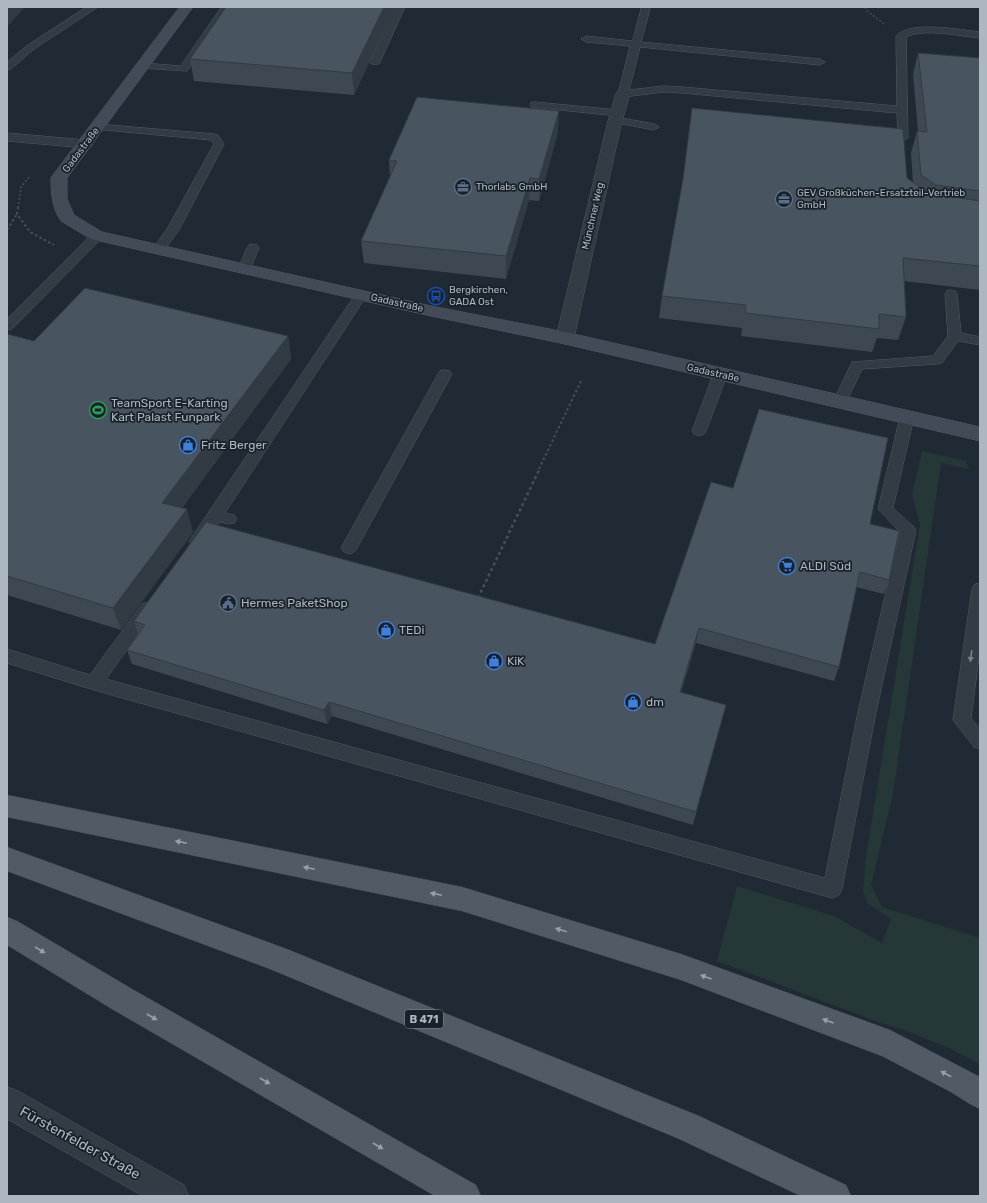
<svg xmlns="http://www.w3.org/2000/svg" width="987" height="1203" font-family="Rubik,sans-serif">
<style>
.green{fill:#253837}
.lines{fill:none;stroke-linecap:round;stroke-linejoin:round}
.lane-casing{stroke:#515a63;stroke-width:1}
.street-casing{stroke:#515a63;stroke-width:1}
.secondary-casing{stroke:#515a63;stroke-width:1}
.primary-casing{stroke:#3d454e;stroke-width:1}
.path-far2{stroke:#415354;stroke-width:1.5;stroke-dasharray:2 2;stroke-linecap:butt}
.path-far1{stroke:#415354;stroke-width:2;stroke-dasharray:2.5 2.5;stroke-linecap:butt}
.path{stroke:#415354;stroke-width:2.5;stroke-dasharray:3 3;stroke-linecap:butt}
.lane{fill:#333c44;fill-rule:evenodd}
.street{fill:#333c44;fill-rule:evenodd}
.secondary{fill:#424b57;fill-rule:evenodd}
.primary{fill:#515b65;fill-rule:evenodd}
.wall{fill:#3e4853}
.shaded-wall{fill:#323b43}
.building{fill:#485460;stroke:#323b43}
.oneway{fill:#768089}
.oneway2{fill:#96a0ab}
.labels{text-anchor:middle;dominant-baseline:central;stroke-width:3.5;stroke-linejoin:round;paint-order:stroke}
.far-street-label{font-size:10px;fill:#adb7c2;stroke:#192129}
.far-poi-label{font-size:10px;fill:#adb7c2;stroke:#192129;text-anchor:start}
.shield{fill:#192129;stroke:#818a94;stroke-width:1}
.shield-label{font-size:11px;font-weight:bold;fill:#adb7c2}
.poi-label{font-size:12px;fill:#adb7c2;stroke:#192129;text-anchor:start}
.near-street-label{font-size:14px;fill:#adb7c2;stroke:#192129}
</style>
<rect width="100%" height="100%" fill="#202a34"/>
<path class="green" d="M922,451L966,461L969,469L941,463L893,794L871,885L882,907L980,938V1064L949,1048L909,1032L878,1022L717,961L737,886L834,916L882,943L891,919L868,904L863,891L866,857L920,524L912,495Z"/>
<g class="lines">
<g class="lane-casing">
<g id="lane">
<path d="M87,7H98L34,49L11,69L7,70V62L28,45Z"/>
<path d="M222,7H232L187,71L140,68L139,66L144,63L180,66Z"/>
<path d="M395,7H405L380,62L379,64H371L370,62Z"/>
<path d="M642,7H648L650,9L641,42L820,59L825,62L820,65L640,47L629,90L664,86L682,87L897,106L896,36C910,20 961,30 980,32V38C959,36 924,28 906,37L908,138L903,141L898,138L897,113L682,93L664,92L623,97L619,96L618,94L630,46L586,42L581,39L586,36L632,41Z"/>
<path d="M535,102L618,110L623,113L618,116L531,107L530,105L531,103Z"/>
<path d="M616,117L654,124L659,127L654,130L612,122L611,120L612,118Z"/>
<path d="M98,124L214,134L218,135L224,144L179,230L162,253H154L152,250L167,229L214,144L211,140L94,129L93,127L94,125Z"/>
<path d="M97,232L101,233L103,236L101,239L12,329L7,330V319L93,233Z"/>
<path d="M253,244L257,245L259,248L250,269L248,272H240L238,269L247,248L249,245Z"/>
<path d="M951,290L955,291L957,294L961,333L980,337V345L958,341L942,363L937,364L862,369L845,405L840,407L835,405L833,402L852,362L933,356L948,336L945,294L947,291Z"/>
<path d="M361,291L365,292L367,295L225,513L234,515L237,519L234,523L229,524L219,522C212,532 205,549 192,545L189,541L192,537L357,292Z"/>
<path d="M445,370L450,371L452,374L357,548L354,552L349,554L344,552L341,548L438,374L440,371Z"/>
<path d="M720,371L725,372L727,375L706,431L704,434L699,436L694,434L692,431L713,375L715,372Z"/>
<path d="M907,412L912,414L914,417L893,508L913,526L916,530L876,712L842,889L839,895L832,898L94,690L7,663V649L90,675L142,604L148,602L154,604L156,608L154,612L106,679L825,878L858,712L900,532L878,509L900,417L902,414Z"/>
<path d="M980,583V649L971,718L980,729V749L974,747L953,720L972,589L974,585Z"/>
</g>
</g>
<g class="street-casing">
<g id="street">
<path d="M623,90L628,91L630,94L621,125L574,338L571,342L565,344L559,342L556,338L607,125L616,94L618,91Z"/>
<path d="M7,133L86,140L91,141L93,144L91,147L86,148L7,141Z"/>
<path d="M7,1087L18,1091L184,1185L189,1196H143L7,1119Z"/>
</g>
</g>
<g class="secondary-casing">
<path id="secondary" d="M180,7H193L67,178V199L74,215L102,232L431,306L565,332L980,427V441L565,344L431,316L91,239L61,221C52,208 51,194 51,178Z"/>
</g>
<g class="primary-casing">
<g id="primary">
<path d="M7,795L462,887L681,954L890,1030L980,1077V1109L970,1104L951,1092L882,1056L681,980L462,911L7,817Z"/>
<path d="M7,847L284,948L699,1116L846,1185L851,1196H801L677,1138L270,969L7,871Z"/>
<path d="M7,917L17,921L132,989L476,1185L481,1196H435L112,1009L7,945Z"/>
</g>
</g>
<g class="path-far2">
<path d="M865,7L866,10L884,24"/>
<path d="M18,208L21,187L30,176"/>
</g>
<g class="path-far1">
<path d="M18,207L17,214L30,232L54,245"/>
<path d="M7,230L17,214"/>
<path d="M539,469L581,381"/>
</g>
<path class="path" d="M478,598L540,468"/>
<use href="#lane" class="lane"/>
<use href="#street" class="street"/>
<use href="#secondary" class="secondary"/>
<use href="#primary" class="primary"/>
</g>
<g class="wall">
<path d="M395,7L354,95L194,81L190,59Z"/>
<path d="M918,53L980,58V290L904,281L906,317L898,340L877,338L872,352L741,336L742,328L659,318L662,296L683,181L907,178L913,183L911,153L917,131H918L913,74Z"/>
<path d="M558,132L539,201L529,200L506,279L364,263L361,241L390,177L389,160Z"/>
<path d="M7,334L34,341L288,336L291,359L182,508L193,532L121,630L7,595Z"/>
<path d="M870,524L889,580L884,594L856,587L839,667L834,681L696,643L681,693L726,705L693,825L332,716L327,724L132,664L127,650L138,633L134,621L655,644Z"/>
</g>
<g class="shaded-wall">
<path d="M7,7H25L7,27Z"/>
<path d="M384,7H395L354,95L352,73Z"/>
<path d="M559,111L558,132L539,201V179Z"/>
<path d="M530,178L529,200L506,279V256Z"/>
<path d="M288,336L291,359L169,526L162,503Z"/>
<path d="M187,509L193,532L121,630L113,608Z"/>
<path d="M699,628L696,643L677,706L680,692Z"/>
<path d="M329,702L332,716L327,724L324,710Z"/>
</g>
<g class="building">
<path d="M226,7H384L352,73L190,59Z"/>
<path d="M918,53L980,58V191L936,185L921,175L917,131L927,132Z"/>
<path d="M417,97L559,111L539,179L530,178L506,256L361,241L397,161L389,160Z"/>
<path d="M692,108L903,129L907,178L928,193L980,201V266L903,258L906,317L879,314V329L745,313L746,305L662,296L683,179Z"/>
<path d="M85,288L288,336L162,503L187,509L113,608L7,576V334L34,341Z"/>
<path d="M759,409L888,438L870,524L899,531L889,580L860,572L839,667L699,628L680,692L726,705L696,812L329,702L324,710L127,650L145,625L134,621L206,522L655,644L711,482L733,488Z"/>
</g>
<defs><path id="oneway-solid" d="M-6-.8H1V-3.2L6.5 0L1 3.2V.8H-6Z"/></defs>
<use class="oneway" href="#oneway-solid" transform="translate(971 656) rotate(98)"/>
<g class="oneway2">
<use href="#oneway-solid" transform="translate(181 842) rotate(-168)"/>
<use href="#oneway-solid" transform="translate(309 868) rotate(-168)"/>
<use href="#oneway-solid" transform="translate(436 894) rotate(-168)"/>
<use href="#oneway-solid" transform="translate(561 930) rotate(-163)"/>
<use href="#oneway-solid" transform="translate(40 950) rotate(31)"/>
<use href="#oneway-solid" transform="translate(706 977) rotate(-160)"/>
<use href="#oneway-solid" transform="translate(152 1017) rotate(30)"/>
<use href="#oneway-solid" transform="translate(828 1021) rotate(-160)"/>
<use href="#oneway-solid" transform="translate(946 1074) rotate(-152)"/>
<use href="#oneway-solid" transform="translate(265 1081) rotate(30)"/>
<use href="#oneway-solid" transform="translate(378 1146) rotate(30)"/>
</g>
<defs>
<g id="office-ring" transform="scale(0.9)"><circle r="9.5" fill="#192129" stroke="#5c6f8a" stroke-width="1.5"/><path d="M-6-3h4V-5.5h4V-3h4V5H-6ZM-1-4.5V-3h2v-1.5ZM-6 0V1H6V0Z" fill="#5c6f8a"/></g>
<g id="bus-ring" transform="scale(0.9)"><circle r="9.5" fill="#192129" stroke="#1a4fb4" stroke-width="1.5"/><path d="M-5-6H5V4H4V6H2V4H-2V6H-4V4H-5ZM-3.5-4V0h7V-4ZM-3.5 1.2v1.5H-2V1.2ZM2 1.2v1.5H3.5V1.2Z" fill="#1a4fb4"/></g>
<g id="stadium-ring" transform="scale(0.9)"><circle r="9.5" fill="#192129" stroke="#2e9e5b" stroke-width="1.5"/><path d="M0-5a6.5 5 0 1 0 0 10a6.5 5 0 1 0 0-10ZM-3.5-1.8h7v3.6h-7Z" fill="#2e9e5b"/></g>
<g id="shop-ring" transform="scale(0.9)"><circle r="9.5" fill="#192129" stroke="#3f7fe0" stroke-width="1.5"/><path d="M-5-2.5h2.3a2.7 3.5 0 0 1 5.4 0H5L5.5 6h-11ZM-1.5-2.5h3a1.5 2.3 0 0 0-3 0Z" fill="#3f7fe0"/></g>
<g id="supermarket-ring" transform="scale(0.9)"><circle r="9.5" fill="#192129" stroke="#3f7fe0" stroke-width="1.5"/><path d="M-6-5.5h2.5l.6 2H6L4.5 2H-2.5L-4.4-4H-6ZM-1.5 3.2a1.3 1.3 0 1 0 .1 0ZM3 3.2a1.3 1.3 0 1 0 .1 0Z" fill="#3f7fe0"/></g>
<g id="civic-ring" transform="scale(0.9)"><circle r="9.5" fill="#192129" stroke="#5c6f8a" stroke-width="1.5"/><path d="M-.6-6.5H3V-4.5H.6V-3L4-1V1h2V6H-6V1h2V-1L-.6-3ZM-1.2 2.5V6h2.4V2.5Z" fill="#5c6f8a"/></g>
</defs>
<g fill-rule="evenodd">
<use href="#office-ring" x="463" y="187"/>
<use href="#office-ring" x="784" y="199"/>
<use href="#bus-ring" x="436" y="296"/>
<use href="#stadium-ring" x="98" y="410"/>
<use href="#shop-ring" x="188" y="445"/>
<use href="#supermarket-ring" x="787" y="566"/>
<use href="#civic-ring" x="228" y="603"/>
<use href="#shop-ring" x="386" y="630"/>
<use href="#shop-ring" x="494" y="661"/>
<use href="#shop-ring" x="633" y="702"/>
</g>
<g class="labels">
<g class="far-street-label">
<text transform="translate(81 150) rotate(-53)">Gadastraße</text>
<text transform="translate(593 216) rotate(-77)">Münchner Weg</text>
<text transform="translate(397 303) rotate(13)">Gadastraße</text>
<text transform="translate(713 373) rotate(13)">Gadastraße</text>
</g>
<g class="far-poi-label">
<text x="476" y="187">Thorlabs GmbH</text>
<text x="797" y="193">GEV Großküchen-Ersatzteil-Vertrieb<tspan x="797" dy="12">GmbH</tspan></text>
<text x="449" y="290">Bergkirchen,<tspan x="449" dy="12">GADA Ost</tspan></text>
</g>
<rect class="shield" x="405" y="1010" width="38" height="18" rx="3"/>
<g class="shield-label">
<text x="424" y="1019">B 471</text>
</g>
<g class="poi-label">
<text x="111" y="403">TeamSport E-Karting<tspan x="111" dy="14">Kart Palast Funpark</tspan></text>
<text x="201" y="445">Fritz Berger</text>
<text x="800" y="566">ALDI Süd</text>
<text x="241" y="603">Hermes PaketShop</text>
<text x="399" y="630">TEDi</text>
<text x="507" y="661">KiK</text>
<text x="646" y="702">dm</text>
</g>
<g class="near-street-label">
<text transform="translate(80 1143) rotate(29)">Fürstenfelder Straße</text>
</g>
</g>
<rect width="987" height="1203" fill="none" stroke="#adb7c2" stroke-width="16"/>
</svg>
